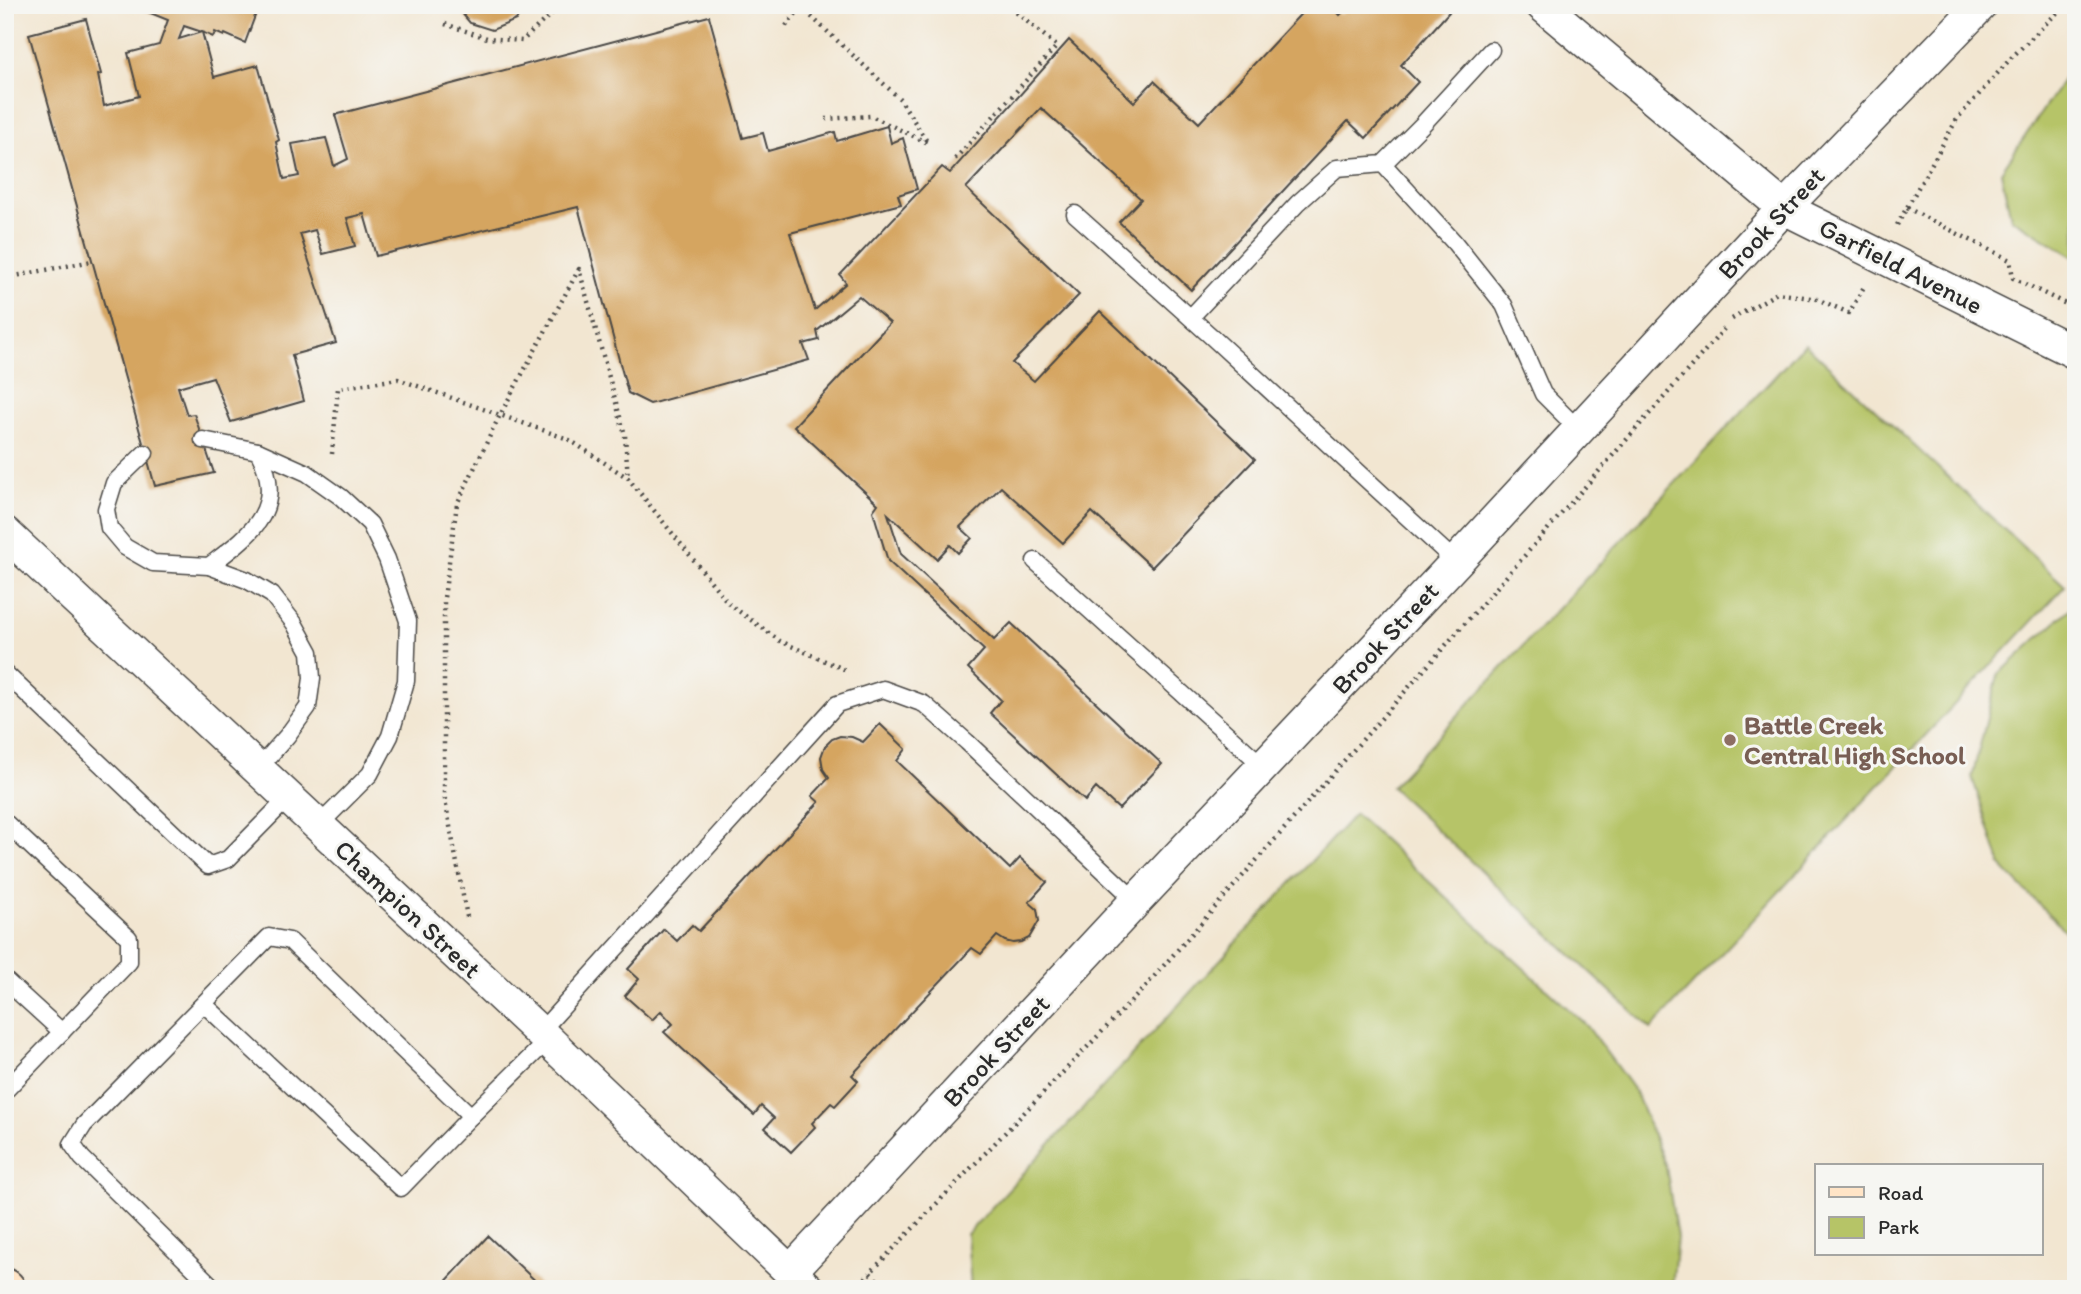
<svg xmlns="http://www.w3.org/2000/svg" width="2081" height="1294" font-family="Itim,sans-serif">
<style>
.green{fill:#b6c467;stroke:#707849;stroke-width:2}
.building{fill:#d5a561;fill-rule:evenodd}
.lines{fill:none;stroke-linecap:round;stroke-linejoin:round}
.lane-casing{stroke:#494744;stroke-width:19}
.street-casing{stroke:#494744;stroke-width:35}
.secondary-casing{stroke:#494744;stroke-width:42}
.path{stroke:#494744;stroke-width:4.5;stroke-dasharray:2 5;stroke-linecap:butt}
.lane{stroke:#fff;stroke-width:16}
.street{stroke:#fff;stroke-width:32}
.secondary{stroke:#ffe4c6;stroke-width:38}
.education-dot{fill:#8d6e63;stroke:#f6f6f2;stroke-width:2.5}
.labels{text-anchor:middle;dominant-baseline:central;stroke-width:6;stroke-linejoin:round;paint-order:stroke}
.street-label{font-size:26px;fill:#2b2b2b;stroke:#f6f6f2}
.education-label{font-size:26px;font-weight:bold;fill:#785e54;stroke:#f6f6f2;text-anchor:start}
</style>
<rect width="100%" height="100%" fill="#f6f6f2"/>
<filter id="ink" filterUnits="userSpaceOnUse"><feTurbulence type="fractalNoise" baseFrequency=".0143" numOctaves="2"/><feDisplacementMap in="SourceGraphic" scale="14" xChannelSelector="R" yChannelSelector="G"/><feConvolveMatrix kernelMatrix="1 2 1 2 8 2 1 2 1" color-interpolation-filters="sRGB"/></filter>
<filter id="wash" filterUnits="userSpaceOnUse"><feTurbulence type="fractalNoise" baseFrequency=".00686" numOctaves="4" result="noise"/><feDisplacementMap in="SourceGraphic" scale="28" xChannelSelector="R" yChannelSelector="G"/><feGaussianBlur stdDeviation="1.57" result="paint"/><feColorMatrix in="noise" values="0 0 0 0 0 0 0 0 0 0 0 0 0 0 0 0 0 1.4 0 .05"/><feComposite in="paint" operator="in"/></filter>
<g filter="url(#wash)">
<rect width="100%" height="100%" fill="#f2e6d1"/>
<g class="green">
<path d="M2076,61V258L2011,218L2001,172Z"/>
<path d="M1805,344L2065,586L1651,1029L1391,787Z"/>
<path d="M2076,603V942L2001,866L1972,777L1998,675Z"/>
<path d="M1355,814L1587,1026L1636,1093L1666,1167L1677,1237L1672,1289H971L967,1234Z"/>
</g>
<g id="blocks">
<g class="building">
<path d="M140,5H259L245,43L225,34L224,36L215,32L213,37L202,32L214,77L258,65L279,140L276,142L284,179L299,176L292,144L326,138L334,166L348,159L335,115L709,16L743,138L763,133L768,151L835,132L837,141L887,126L891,143L903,138L917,189L898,195L901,204L790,233L815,310L846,283L840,275L942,167L950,173L1069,40L1134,102L1154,81L1199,123L1309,5H1331L1340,15L1350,5H1441L1449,12L1401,65L1418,82L1366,138L1348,121L1191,290L1119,222L1141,199L1041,108L966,188L1079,295L1012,363L1034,381L1100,311L1255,459L1152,567L1092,512L1063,543L1001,487L960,527L972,538L958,553L950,545L937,559L888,514L901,554L994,640L1011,623L1162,764L1119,809L1096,788L1085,801L990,713L1001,700L968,668L984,650L888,561L873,511L878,504L794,426L890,323L859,296L817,331L819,340L803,344L809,360L650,404L628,393L578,207L376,256L364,214L347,218L355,246L323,254L315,230L300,234L336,343L292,355L304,401L231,422L213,377L178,387L187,415L194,414L214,473L155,486L29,34L86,19L101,74L98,75L104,106L139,96L128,53L159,45L168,20L138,8ZM184,26L202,32L179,39Z"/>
<path d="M455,5H525L516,20L492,30L470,23Z"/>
<path d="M880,724L906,749L897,761L1010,869L1020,858L1047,882L1029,902L1037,909L1039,921L1029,938L1021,942L1013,943L1005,941L997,936L981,954L972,948L852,1075L858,1081L835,1106L831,1103L812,1123L815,1127L791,1152L765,1128L774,1118L761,1106L754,1115L664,1032L673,1024L661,1011L652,1020L625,996L639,979L628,969L664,929L677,941L692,925L699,931L819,802L812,796L829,778L823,769L821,757L825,746L832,739L840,736L852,737L863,742Z"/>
<path d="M488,1236L544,1289H439Z"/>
</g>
</g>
</g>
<g filter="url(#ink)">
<use href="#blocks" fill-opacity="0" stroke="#494744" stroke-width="2"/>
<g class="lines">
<g class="lane-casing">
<g id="lane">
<path d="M1383,164L1454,242L1504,305L1543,394L1578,429"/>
<path d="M1075,214L1212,337L1456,562"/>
<path d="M1191,317L1298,203L1337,168L1383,164L1422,125L1491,50"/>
<path d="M203,440L258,451L307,473L341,497L370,524L387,559L408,621L406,681L390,736L370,774L319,825"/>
<path d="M145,453L114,483L106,509L109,528L125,547L153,563L209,566L247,580L272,595L294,623L310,652L312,678L308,707L287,736L258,769"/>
<path d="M1035,561L1264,767"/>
<path d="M209,566C251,534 288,509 258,451"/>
<path d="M5,673L208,866L228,859L289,797"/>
<path d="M5,822L129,938V962L5,1091"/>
<path d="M5,980L62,1032"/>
<path d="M204,1004L401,1188L471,1116"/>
<path d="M540,1032L837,704L883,689L924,704L967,742L1136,901"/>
<path d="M215,1289L82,1158L72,1144L84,1125L269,937L290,941L471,1116L548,1040"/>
</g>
</g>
<g class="street-casing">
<g id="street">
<path d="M1542,5L1784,208L2076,353"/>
<path d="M5,533L548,1040L808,1289"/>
<path d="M790,1272L1136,901L1456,562L1784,208L1981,5"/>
</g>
</g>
<g class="secondary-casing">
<path id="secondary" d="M5,1288L6,1289"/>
</g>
<g class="path">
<path d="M801,7L900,99L928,143L871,116L826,119"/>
<path d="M445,24L487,38L522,41L552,13L557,5"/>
<path d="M786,26L802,6"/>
<path d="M955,159L1057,46L1007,5"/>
<path d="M1907,208L2010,260L2013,278L2076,309"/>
<path d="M1897,225L1957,119L2011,58L2065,5"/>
<path d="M5,278L92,261"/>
<path d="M1732,319L1777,293L1817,299L1849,313L1865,285"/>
<path d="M332,454L338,388L398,379L568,439L628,478L729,604L780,641L848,671"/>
<path d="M467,917L444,794V598L457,504L500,415L579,269L625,435L628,478"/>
<path d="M856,1289L870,1273"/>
<path d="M887,1289L870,1273L1145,987L1724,329"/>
</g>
<use href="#lane" class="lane"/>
<use href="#street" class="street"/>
<use href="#secondary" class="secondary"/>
</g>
</g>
<circle class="education-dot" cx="1730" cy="740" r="7"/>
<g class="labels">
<g class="street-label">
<text transform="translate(1771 223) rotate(-47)">Brook Street</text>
<text transform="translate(1901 266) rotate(27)">Garfield Avenue</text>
<text transform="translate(1385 638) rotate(-47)">Brook Street</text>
<text transform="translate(408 909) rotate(43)">Champion Street</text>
<text transform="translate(996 1051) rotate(-47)">Brook Street</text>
</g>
<g class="education-label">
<text x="1744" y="725">Battle Creek<tspan x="1744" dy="30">Central High School</tspan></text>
</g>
</g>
<rect width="2081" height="1294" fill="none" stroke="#f6f6f2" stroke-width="28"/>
<rect x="1815" y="1164" width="228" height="91" fill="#f6f6f2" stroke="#a5a5a2" stroke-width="2"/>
<rect x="1829" y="1187" width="35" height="10" fill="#ffe4c6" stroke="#a5a5a2" stroke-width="2"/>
<text x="1878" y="1200" font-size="21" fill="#2b2b2b">Road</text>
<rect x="1829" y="1217" width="35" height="21" fill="#b6c467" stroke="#a5a5a2" stroke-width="2"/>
<text x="1878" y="1234" font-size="21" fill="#2b2b2b">Park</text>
</svg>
